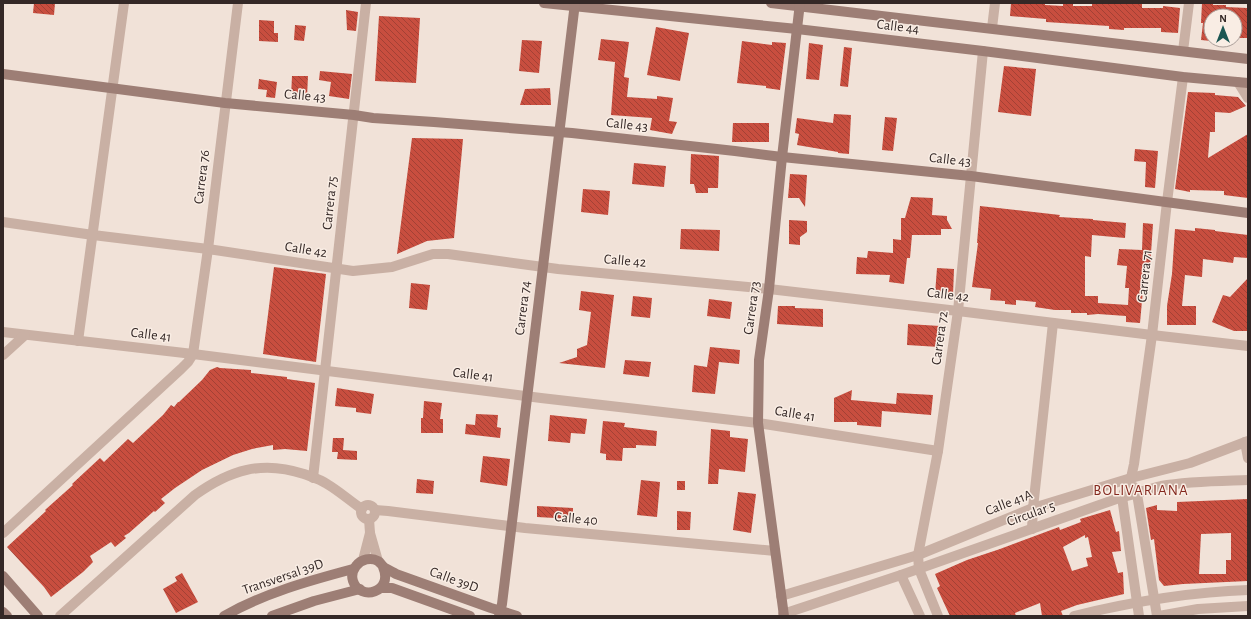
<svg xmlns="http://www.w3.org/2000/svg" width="1251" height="619" font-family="'Alegreya Sans',sans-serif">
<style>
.building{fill:url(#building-back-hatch);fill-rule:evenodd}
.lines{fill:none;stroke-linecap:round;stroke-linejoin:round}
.street{stroke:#c9b0a4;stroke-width:10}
.secondary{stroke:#9d7e75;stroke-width:10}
.labels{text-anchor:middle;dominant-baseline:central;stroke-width:3;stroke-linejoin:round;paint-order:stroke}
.street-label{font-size:14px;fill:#342826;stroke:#f9ede4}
.neighbourhood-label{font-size:15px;letter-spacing:1px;fill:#84281e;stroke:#f9ede4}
</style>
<defs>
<pattern id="building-back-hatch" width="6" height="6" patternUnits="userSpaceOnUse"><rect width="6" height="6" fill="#c84e3f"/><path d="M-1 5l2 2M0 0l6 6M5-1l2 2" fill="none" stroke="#a34135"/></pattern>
</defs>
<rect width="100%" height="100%" fill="#f1e2d8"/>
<g class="building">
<path d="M34,3H55L54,15L33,13Z"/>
<path d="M1011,3H1045V5L1063,6V3L1073,4V6H1092V3H1142V8H1163V6L1180,8L1178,33L1161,32V28H1124V30L1109,29V26L1046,22V19L1010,16Z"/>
<path d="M1202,3H1213V5H1226V7L1247,8L1248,38H1235V16H1211V41L1201,40L1203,23H1201Z"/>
<path d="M346,10L358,12L356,31L347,30Z"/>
<path d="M379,16L420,18L416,83L375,81Z"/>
<path d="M259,20L274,21V33H278V42L259,41Z"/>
<path d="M295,25L306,26L304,41L294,40Z"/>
<path d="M656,27L689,33L680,81L647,75Z"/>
<path d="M601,39L629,42L624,77L629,78L627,97L657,99V96L673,98L669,121L677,122L672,134L650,130L652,118L611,115L615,62L598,60Z"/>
<path d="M522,40L542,41L539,73L519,71Z"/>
<path d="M742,41L772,45V42L786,43L780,90L766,88V86L737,83Z"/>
<path d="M809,43L823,45L819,80L806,79Z"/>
<path d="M844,47L852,48L848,87L840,86Z"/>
<path d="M1004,66L1036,69L1031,116L998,112Z"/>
<path d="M320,71L352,74L349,99L329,96L331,82L319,80Z"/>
<path d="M292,76H308L307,97H291Z"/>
<path d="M259,79L277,82L275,98L266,97L267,90L258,89Z"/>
<path d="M550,88L551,105H520L525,89Z"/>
<path d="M1188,92L1215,93V95L1238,97L1246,106L1230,113L1215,112V132H1210L1208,158L1248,134V198L1224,195V191L1190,190V192L1175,189Z"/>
<path d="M834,114L851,115L849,154L838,153V152L797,145L799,134L795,133L797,118L833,123Z"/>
<path d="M885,117L897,118L893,151L882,150Z"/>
<path d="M733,123H769V142H732Z"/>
<path d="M412,138L463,139L454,238L427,241L397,254Z"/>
<path d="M1135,149L1158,151L1155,188L1145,187L1146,162L1134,161Z"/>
<path d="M691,154L719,156L718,188H708V193H696L694,184H690Z"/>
<path d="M634,163L666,166L664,187L632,184Z"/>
<path d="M790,174L807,175L805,207L799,198H788Z"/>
<path d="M583,189L610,191L608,215L581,212Z"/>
<path d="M911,197L933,198L932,215L947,216V220L952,229H941V235H912L910,258H907L904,284L889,282L890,275L856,274L857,257L867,258L868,251L893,253V239L901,240V218H905Z"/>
<path d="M980,206L1060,215L1059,217L1093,219V220L1126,223L1125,238L1092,235L1091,257L1085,256V296H1098V303L1128,305L1129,288H1125L1127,266L1117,265L1119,249L1142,250L1143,223L1153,224L1150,268L1146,267L1143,290L1140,323L1126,322V316L1098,314L1087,315V313H1071V310H1055L1035,307L1036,302L1016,300V305L1005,304V301L990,300L991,289L972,287L978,243H977Z"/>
<path d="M789,220L807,221V232L800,237V245L789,244Z"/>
<path d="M1195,228L1215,230V231L1248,235V258L1234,257L1233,263L1203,259L1202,277L1185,275L1182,306H1196V325H1167V306L1172,274L1175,229L1195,231Z"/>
<path d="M681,229L720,230L719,251L680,249Z"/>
<path d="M274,267L326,274L316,362L263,354Z"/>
<path d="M937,268L954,269L953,295L935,294Z"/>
<path d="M1248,278V331H1234L1212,322L1223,295L1230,297Z"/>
<path d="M411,283L430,285L427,310L409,308Z"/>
<path d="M581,291L614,295L605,368L559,363L577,357V349L587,345L591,312L579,310Z"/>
<path d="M633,296L652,298L650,318L631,316Z"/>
<path d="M709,299L732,302L730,319L707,316Z"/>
<path d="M778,306H795V308L823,309V327L777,324Z"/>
<path d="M908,324L940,326L939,347L907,345Z"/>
<path d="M710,347L740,350L739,364L719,362L715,394L692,392L694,365L707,367Z"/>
<path d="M625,360L651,362L649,377L623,374Z"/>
<path d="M217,367L220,368L251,370V373L287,377V379L315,383L307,451L285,449L273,450V445L252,449L233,455L202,470L175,488L161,499L165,503L155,512L154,511L129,533L124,536L126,538L115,547L111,542L90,556L93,562L83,572L51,597L44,587L7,547L46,511L45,510L73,485L72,484L100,458L104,462L128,439L133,443L163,415L171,405L174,407L178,402H179L202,380L210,370Z"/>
<path d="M337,388L374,394L371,414L356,412V408L335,406Z"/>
<path d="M852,390L851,400L896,404L897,393L933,395L931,415L882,411L881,427L857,425V422H834V398Z"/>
<path d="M424,401L442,403L440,419H443V433H421V418H423Z"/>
<path d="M476,414L498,415L497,427L501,428L500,438L465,434L466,424L475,425Z"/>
<path d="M550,415L587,419L585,434L571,433L570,443L548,441Z"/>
<path d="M603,421L625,423L624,427L657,431L656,446L636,445V448H623L622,461L606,460V454L600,453Z"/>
<path d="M711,429L730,431V437L748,439L745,472L719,469L718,484H708Z"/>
<path d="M333,438H344L343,450L357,451V460L337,459L338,452H332Z"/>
<path d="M483,456L510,459L507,486L480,482Z"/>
<path d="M417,479L434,481L433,494L416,493Z"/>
<path d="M641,480L660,482L657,517L637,515Z"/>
<rect x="677" y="481" width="8" height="9"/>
<path d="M738,492L756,494L751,533L733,530Z"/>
<path d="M1248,499V581L1183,584L1164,586L1159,580L1154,539L1151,540L1146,508L1157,505V510L1177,511V502ZM1231,533V560H1226V574H1199L1201,534Z"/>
<path d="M537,506L573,508V519L537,517Z"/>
<path d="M1110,510L1116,532L1119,531L1121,551L1112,552L1118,573L1123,572L1124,594L1077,605L1061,611L1063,616H1042L1040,603L1015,613L1016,616H950L937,588L940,586L935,574L967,560L1000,549L1059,527L1060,530L1081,522L1080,519ZM1085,535V538L1088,537L1092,557L1086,558L1088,566L1072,571L1063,547Z"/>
<path d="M677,511L691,512L690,530H677Z"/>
<path d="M182,573L198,602L176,613L163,589L177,581L175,577Z"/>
</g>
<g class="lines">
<g class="street">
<path d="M992,28L995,3"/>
<path d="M1183,51L1189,3"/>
<path d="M1238,82L1248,98"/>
<path d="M3,222L93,235L208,249L353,271L392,267L433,254H448L558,269L769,289L958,311L1152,335L1248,346"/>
<path d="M3,332L193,354L541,398L758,423L938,451"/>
<path d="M78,341L124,3"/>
<path d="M3,355L25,335"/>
<path d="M1245,442L1248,458"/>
<path d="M313,478L366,3"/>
<path d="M1134,487L1137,494L1157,616"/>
<circle cx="368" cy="512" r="7"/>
<path d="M375,510L388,511L525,528L775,551"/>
<path d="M369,519L370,533L378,561"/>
<path d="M1032,529L1033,508L1053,323"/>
<path d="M3,533L181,369L188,362L193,354L208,249L238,3"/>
<path d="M363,560L370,533"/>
<path d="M901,575L920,616"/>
<path d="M781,596L918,555L1033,508L1131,478L1190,463L1248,441"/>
<path d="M783,614L901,575L1122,497C1136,494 1148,489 1161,486C1190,481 1219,481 1248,480"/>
<path d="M60,616L195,495C230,470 262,460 304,474C312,477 320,479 327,484C339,491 350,501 362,509"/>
<path d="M938,616L919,569L918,555L938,451L958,311L983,51"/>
<path d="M1074,616C1131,602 1189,592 1248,590"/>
<path d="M1139,616L1122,497L1131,478L1134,464L1152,335L1167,202L1183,77"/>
<path d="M1159,616L1198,609L1248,606"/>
</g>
<g class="secondary">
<path d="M544,3L797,29L983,51L1183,77L1248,83"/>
<path d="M771,3L1248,59"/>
<path d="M3,74L225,103L354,115L373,118L434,122L572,133L735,151L782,157L971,176L1248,213"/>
<path d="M383,567C394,592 360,602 353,581C351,575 353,570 356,566C361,559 371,557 378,561C381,563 382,566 385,568C389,570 393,572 396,574L491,608L517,616"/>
<path d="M3,576L38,616"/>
<path d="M381,588H392L470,616"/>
<path d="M3,612L7,616"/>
<path d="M224,616C265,593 308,581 353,569"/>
<path d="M272,616L314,601L360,589"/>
<path d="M499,616L502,604L575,3"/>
<path d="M784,616L758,423L759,360L769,289L782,157L800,3"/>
</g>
</g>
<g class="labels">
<g class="street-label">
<text transform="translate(898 27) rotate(7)">Calle 44</text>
<text transform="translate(305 96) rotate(5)">Calle 43</text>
<text transform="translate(627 125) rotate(6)">Calle 43</text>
<text transform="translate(950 160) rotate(6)">Calle 43</text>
<text transform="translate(202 177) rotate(-83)">Carrera 76</text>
<text transform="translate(330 203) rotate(-84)">Carrera 75</text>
<text transform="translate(306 250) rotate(9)">Calle 42</text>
<text transform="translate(625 261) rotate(5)">Calle 42</text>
<text transform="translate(1145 276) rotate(-84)">Carrera 71</text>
<text transform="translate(948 295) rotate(7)">Calle 42</text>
<text transform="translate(523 308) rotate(-83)">Carrera 74</text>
<text transform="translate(752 308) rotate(-82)">Carrera 73</text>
<text transform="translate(151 335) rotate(7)">Calle 41</text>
<text transform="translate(940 338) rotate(-82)">Carrera 72</text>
<text transform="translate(473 375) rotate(7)">Calle 41</text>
<text transform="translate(795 414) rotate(9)">Calle 41</text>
<text transform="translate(1009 503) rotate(-21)">Calle 41A</text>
<text transform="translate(1031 514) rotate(-20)">Circular 5</text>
<text transform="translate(576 519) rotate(5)">Calle 40</text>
<text transform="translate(283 577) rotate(-19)">Transversal 39D</text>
<text transform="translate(454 580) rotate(20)">Calle 39D</text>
</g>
<g class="neighbourhood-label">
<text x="1141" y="490">BOLIVARIANA</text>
</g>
</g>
<rect width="1251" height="619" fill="none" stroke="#342826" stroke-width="8"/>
<g transform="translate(1223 28)"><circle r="19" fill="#f9ede4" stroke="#aa9e98"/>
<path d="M0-3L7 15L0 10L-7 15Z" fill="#1b5652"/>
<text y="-6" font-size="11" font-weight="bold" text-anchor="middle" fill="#342826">N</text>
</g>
</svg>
